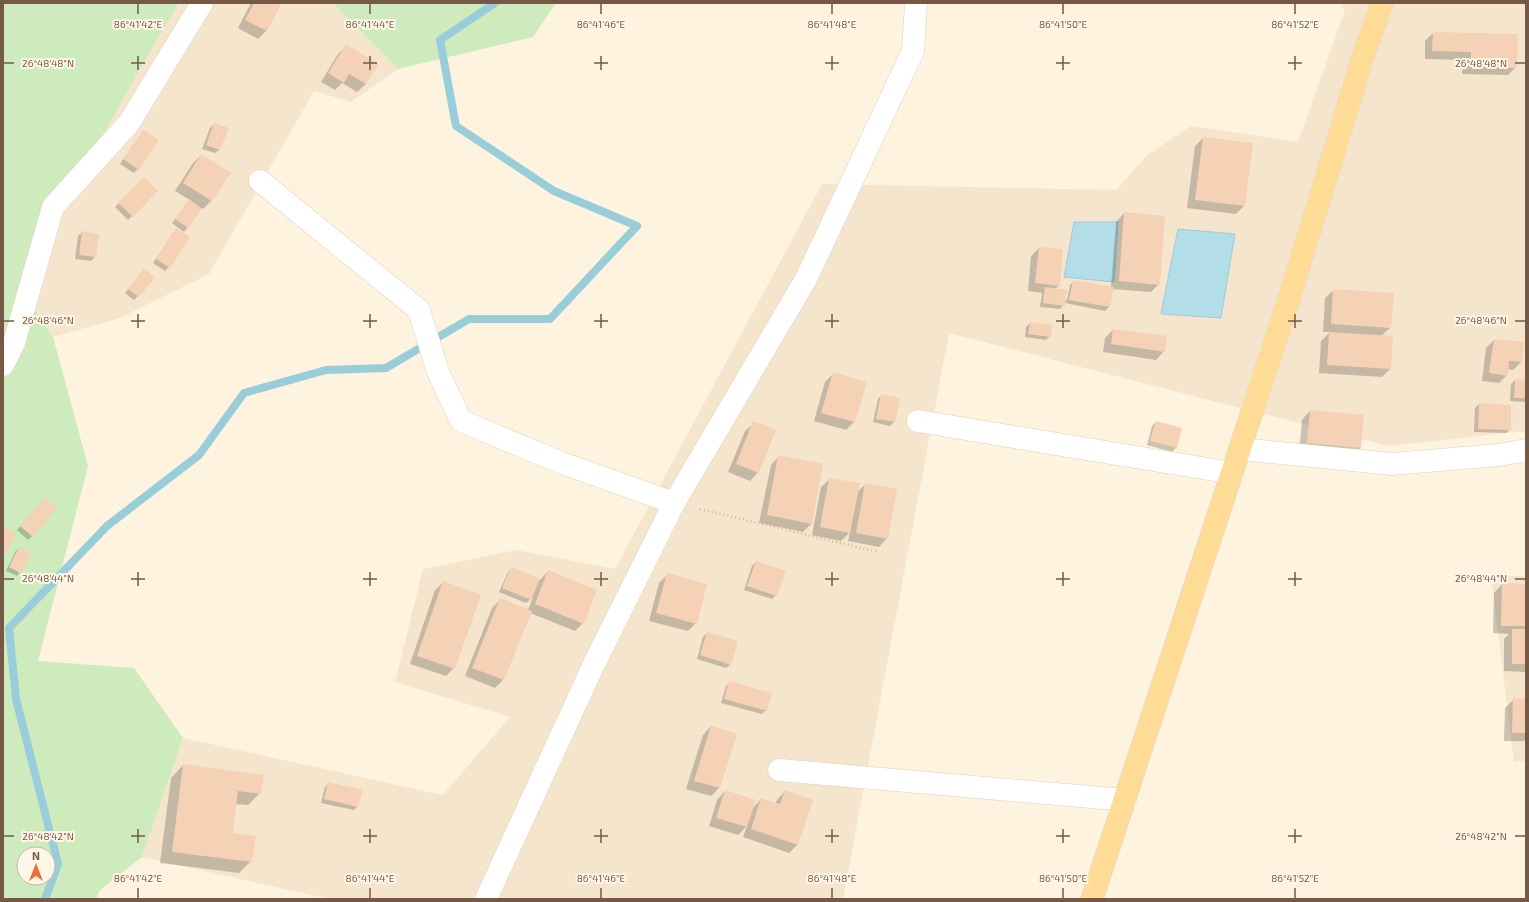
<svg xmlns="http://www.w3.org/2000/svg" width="1529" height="902" font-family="'Exo 2',sans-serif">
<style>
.residential{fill:#f6e5cd}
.green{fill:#ceebbd;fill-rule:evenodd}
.water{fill:#b3dee8;stroke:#99cdda}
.shadow{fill:#0003}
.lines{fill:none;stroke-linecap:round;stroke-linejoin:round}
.stream{stroke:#99cdda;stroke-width:8}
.building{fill:#f5d1b5}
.minor-casing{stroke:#e2cfbb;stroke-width:23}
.major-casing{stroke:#ded7d3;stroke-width:23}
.path{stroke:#d9b499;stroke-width:2.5;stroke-dasharray:1 3;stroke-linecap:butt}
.minor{stroke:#fff;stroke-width:22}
.major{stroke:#ffdc95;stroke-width:22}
.ticks{fill:none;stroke:#755946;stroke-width:1.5}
.ticks-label{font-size:10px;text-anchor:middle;fill:#755946;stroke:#fff6e7;stroke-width:4;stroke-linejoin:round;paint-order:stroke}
</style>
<rect width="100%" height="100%" fill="#fef3df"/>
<g class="residential">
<path d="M179,3H332L398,69L351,102L314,91L209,274L120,318L53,337L19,285L148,55Z"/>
<path d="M1339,3H1526V431L1388,446L949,333L843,899H329L142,857L183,738L443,795L510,717L395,682L423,569L516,550L615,569L822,184L1116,190L1146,156L1191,126L1298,142L1345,10Z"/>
<path d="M1491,576H1526V761L1514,762Z"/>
</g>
<g class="green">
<path d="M3,3H179L148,55L19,285L53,337L88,466L38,661L134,668L183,738L142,857L100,890L96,899H3ZM24,854H48V878H24Z"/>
<path d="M332,3H556L533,37L398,69Z"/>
</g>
<g class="water">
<path d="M1074,222H1118L1114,282L1064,277Z"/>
<path d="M1178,229L1235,234L1221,318L1161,314Z"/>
</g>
<g class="shadow">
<path d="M251,3H281L266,31L258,39L238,28Z"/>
<path d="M1433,33L1516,67L1508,75L1462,74L1463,60L1425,59V41Z"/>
<path d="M346,46L366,84L357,92L342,83L335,90L321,82L338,54Z"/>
<path d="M214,124L219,150L215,153L202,149L210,128Z"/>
<path d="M143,131L138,169L134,173L120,164Z"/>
<path d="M1203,138L1245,205L1236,214L1187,208L1195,146Z"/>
<path d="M201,155L212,200L203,209L202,208L184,232L172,223L190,200L175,191L193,163Z"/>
<path d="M144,178L157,191L128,220L115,207Z"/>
<path d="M1124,213L1159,284L1151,292L1112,289L1109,307L1105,311L1065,303L1060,309L1040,307L1042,293L1028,291L1031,256L1039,248L1059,285L1054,290L1065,299L1067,300L1070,285L1074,281L1111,287L1116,222Z"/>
<path d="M176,229L169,267L165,271L153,263Z"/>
<path d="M82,232L95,257L91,261L75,259L78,236Z"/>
<path d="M140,274L138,296L134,300L125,293Z"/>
<path d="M1334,290L1390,328L1381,336L1390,369L1382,377L1319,373L1321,341L1330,332H1323L1325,298Z"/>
<path d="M1030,323L1050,336L1046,340L1025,337L1026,327Z"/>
<path d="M1113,330L1164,351L1156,360L1103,352L1105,338Z"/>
<path d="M1494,340L1521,362L1513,370L1507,369V375L1499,383L1482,381L1486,348Z"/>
<path d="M834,373L866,383L854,422L846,430L814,421L825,382Z"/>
<path d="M1515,380L1526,381V402L1510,401L1511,384Z"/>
<path d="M882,395L898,399L894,422L890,426L873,422L878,399Z"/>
<path d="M1479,404L1510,429L1506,433L1474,432L1475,408Z"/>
<path d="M1310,411L1363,416L1360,448L1352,456L1299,451L1302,420Z"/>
<path d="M1156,422L1181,428L1176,448L1172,452L1147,445L1152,426Z"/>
<path d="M754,423L758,472L750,481L728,472L745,431Z"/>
<path d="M779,456L811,524L803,532L759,523L771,465Z"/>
<path d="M830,479L857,492L866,484L887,538L879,547L848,541L850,532L841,541L812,535L821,487Z"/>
<path d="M40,503L32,536L28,540L17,530Z"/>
<path d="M19,548L20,572L17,576L6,571L15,552Z"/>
<path d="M756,562L776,595L772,599L744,590L752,566Z"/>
<path d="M511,568L540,580L548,571L583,623L575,631L530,613L503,680L495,688L465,676L492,608L501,599L528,610L533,597L526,603L499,592L508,572Z"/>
<path d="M668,574L696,623L688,631L649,621L659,583Z"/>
<path d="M444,582L454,668L446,676L410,664L435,590Z"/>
<path d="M1502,584L1526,585V672L1504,671V639L1509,634L1493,633L1494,593Z"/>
<path d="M707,633L730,665L726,668L697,659L703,637Z"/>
<path d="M730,682L766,710L762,714L721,703L726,686Z"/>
<path d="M1514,699L1526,700V741H1504L1505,708Z"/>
<path d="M711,726L736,734L719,788L711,796L686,789L703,735Z"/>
<path d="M183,765L260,793L248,805L235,804L232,833L251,861L239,873L160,863L171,778Z"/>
<path d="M329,784L358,806L354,810L321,803L325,787Z"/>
<path d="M725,791L753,808L761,799L775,804L777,800L785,791L798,844L789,853L743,837L747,826L738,835L709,826L717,800Z"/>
</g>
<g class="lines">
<path class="stream" d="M45,899L58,864L16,699L9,628L107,526L199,455L244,393L326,370L386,368L469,319H550L637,226L554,191L456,126L440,40L495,3"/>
</g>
<g class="building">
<path d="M254,3H282L267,31L245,20Z"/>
<path d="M1433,32L1518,34L1517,68L1470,67L1471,52L1432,51Z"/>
<path d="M346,44L379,64L366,84L349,74L344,83L328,73Z"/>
<path d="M214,123L229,128L220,150L206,145Z"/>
<path d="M143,130L159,140L139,170L123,159Z"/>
<path d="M1203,137L1253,143L1245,206L1195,200Z"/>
<path d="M201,154L231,173L212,201L183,183Z"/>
<path d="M144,177L158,191L133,217L118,203Z"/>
<path d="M189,199L202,209L188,228L175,219Z"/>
<path d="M1124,212L1165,216L1160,285L1119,281Z"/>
<path d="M176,228L190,237L170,268L156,259Z"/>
<path d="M82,231L99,234L96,257L79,255Z"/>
<path d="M1039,247L1063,249L1060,286L1035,283Z"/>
<path d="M144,268L155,277L139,297L128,289Z"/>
<path d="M1073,280L1114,287L1110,307L1069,300Z"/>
<path d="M1045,287L1067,290L1065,306L1043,303Z"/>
<path d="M1333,289L1394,293L1391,328L1331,324Z"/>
<path d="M1030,322L1052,325L1051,337L1028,334Z"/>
<path d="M1113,329L1167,336L1165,352L1111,344Z"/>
<path d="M1329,332L1393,336L1391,369L1327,365Z"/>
<path d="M1494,339L1524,342L1522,362L1509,361L1508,376L1489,373Z"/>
<path d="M833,372L867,382L855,422L821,413Z"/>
<path d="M1515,379L1526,380V398H1514Z"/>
<path d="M881,394L900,398L895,422L876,419Z"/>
<path d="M1479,403L1511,405V430L1478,429Z"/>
<path d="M1310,410L1364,415L1361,448L1307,443Z"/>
<path d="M753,421L776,430L759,473L736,464Z"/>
<path d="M1156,421L1182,428L1177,448L1150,441Z"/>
<path d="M778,455L823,464L812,524L767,515Z"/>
<path d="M829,478L860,483L850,533L820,527Z"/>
<path d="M865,483L897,489L888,539L856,533Z"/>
<path d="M44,498L57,508L33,537L20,526Z"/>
<path d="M3,527L16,534L3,559Z"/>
<path d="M19,547L31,553L21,573L9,567Z"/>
<path d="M756,561L786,571L777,596L747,586Z"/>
<path d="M511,567L540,579L531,600L502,588Z"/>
<path d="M548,570L597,590L584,624L535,604Z"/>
<path d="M667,573L707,584L697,624L656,613Z"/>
<path d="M443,581L481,595L455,669L417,656Z"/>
<path d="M1502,583L1526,584V626H1501Z"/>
<path d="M500,598L532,611L504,680L472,668Z"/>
<rect x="1512" y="629" width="14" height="35"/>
<path d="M707,632L738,641L731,665L700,655Z"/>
<path d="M729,681L772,693L767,711L724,699Z"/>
<path d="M1513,698L1526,699V733H1512Z"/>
<path d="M711,725L737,734L720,788L694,781Z"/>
<path d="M183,764L264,775L261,794L238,791L233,833L256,836L252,862L172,852Z"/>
<path d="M328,782L363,790L358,807L324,799Z"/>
<path d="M725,790L756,800L747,827L716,818Z"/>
<path d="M785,790L813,800L798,845L751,829L761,798L780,804Z"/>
</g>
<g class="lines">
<g class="minor-casing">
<g id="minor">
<path d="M260,181L419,310L438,372L461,421L562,463L674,503"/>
<path d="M3,365L14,343L53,207L129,123L202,3"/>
<path d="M918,421L1232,473"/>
<path d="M1240,449L1392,464L1499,455L1526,450"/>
<path d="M779,770L1125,800"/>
<path d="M486,899L594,664L674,503L806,279L913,51L916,3"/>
</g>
</g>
<g class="major-casing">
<path id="major" d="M1092,899L1289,299L1362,60L1382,3"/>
</g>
<path class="path" d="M700,509L878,552"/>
<use href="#minor" class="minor"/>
<use href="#major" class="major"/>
</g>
<path class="ticks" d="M138,4V14M370,4V14M601,4V14M832,4V14M1063,4V14M1295,4V14M138,56V70M370,56V70M601,56V70M832,56V70M1063,56V70M1295,56V70M4,63H14M131,63H145M363,63H377M594,63H608M825,63H839M1056,63H1070M1288,63H1302M1515,63H1525M138,314V328M370,314V328M601,314V328M832,314V328M1063,314V328M1295,314V328M4,321H14M131,321H145M363,321H377M594,321H608M825,321H839M1056,321H1070M1288,321H1302M1515,321H1525M138,572V586M370,572V586M601,572V586M832,572V586M1063,572V586M1295,572V586M4,579H14M131,579H145M363,579H377M594,579H608M825,579H839M1056,579H1070M1288,579H1302M1515,579H1525M138,829V843M370,829V843M601,829V843M832,829V843M1063,829V843M1295,829V843M4,836H14M131,836H145M363,836H377M594,836H608M825,836H839M1056,836H1070M1288,836H1302M1515,836H1525M138,888V898M370,888V898M601,888V898M832,888V898M1063,888V898M1295,888V898"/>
<g class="ticks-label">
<text x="138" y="28">86°41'42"E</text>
<text x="370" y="28">86°41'44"E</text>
<text x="601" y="28">86°41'46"E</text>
<text x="832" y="28">86°41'48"E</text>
<text x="1063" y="28">86°41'50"E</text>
<text x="1295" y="28">86°41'52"E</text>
<text x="48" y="67">26°48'48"N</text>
<text x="1481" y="67">26°48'48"N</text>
<text x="48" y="324">26°48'46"N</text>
<text x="1481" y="324">26°48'46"N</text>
<text x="48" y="582">26°48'44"N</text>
<text x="1481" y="582">26°48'44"N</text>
<text x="48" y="840">26°48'42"N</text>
<text x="1481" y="840">26°48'42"N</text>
<text x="138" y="882">86°41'42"E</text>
<text x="370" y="882">86°41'44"E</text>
<text x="601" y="882">86°41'46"E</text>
<text x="832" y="882">86°41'48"E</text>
<text x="1063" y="882">86°41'50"E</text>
<text x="1295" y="882">86°41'52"E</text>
</g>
<rect width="1529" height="902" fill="none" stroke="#755946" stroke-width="8"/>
<g transform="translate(36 866)"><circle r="19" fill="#fff6e7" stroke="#c8b7a7"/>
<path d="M0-3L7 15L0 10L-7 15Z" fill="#f06b3c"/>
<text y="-6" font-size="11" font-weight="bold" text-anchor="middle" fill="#755946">N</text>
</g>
</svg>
